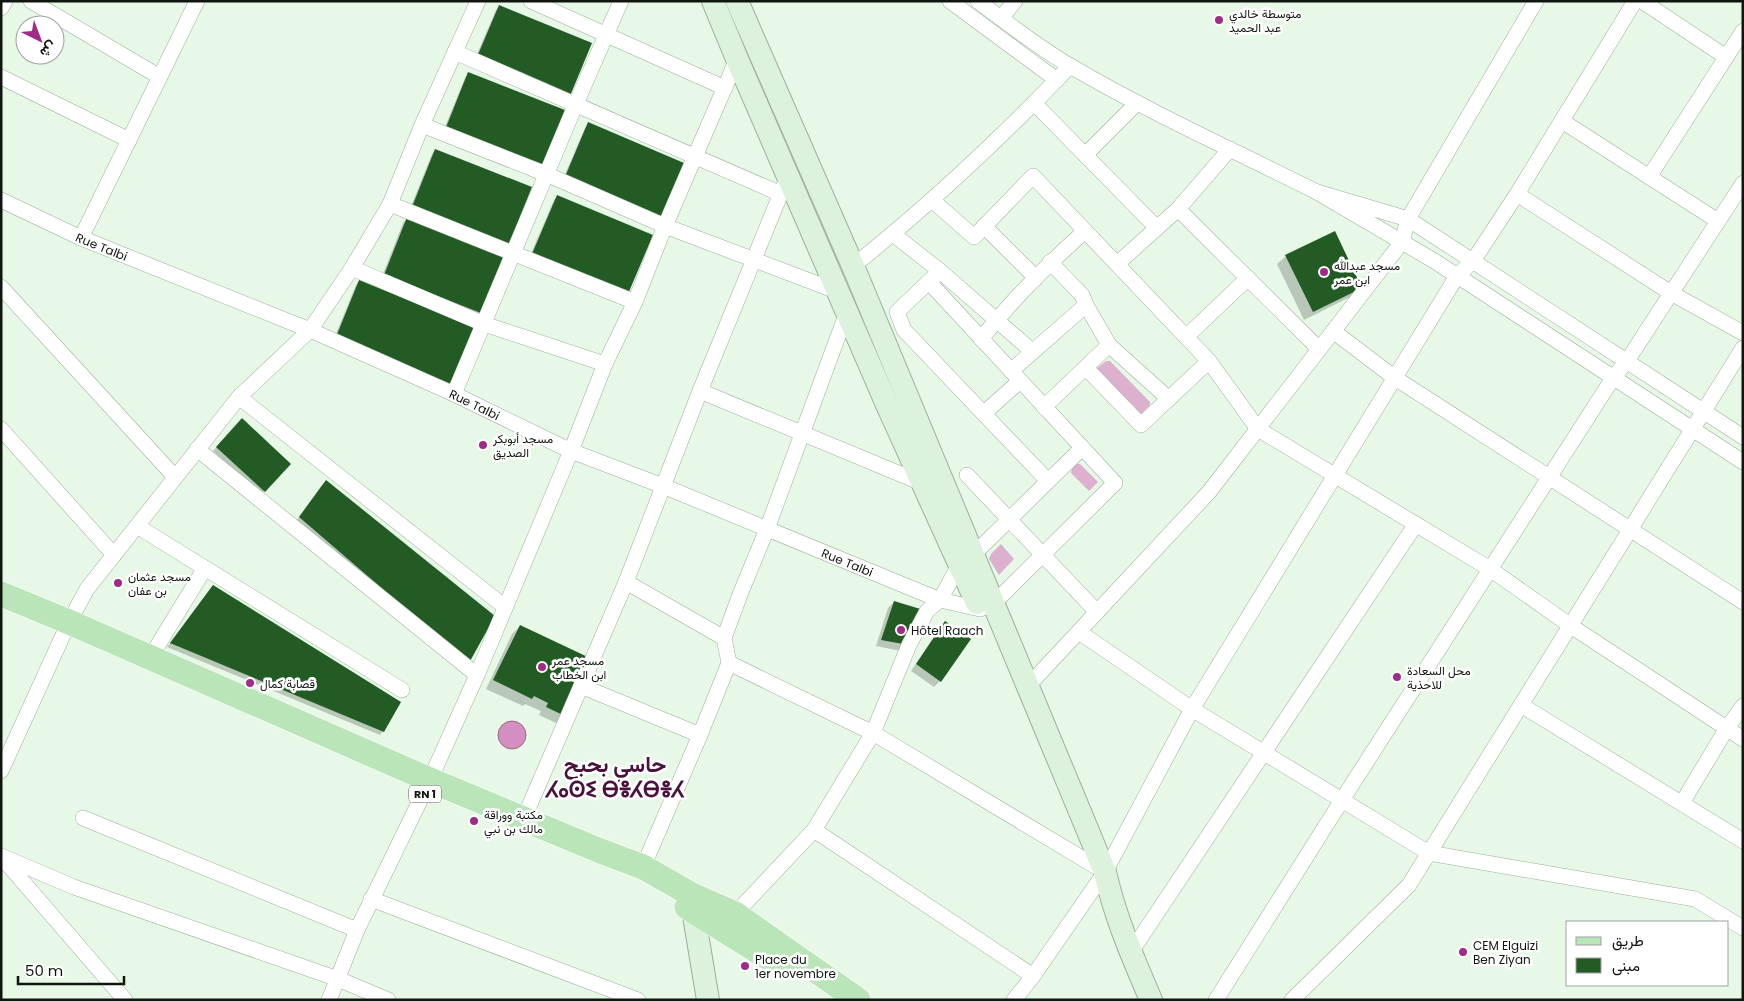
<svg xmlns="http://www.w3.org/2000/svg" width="1744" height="1001" font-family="Poppins,Vazirmatn,'Noto Sans Tifinagh',sans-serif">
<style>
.green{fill:#ddb0cf}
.water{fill:#d38fbf;stroke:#986b8a}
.shadow{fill:#0003}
.building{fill:#235b24}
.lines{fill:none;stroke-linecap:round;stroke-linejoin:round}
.street-casing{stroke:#9dae9c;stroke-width:16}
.secondary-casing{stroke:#9dae9c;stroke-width:24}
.primary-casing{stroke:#fff;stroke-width:26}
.street{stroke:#fff;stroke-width:15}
.secondary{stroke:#dcf2dc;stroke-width:22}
.primary{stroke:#bae5b9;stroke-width:25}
.poi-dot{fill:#a02c87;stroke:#fff;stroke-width:2}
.labels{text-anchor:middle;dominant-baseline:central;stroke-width:5;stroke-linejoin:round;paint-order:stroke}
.shield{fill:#fff;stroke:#585c57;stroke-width:1}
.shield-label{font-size:11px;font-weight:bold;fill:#10160f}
.poi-label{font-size:12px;fill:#10160f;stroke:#fff;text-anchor:start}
.street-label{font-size:12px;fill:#10160f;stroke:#fff}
.town-label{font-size:22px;font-weight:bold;fill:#49113c;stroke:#fff}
</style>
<rect width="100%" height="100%" fill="#e7f9e6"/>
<g class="green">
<path d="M1106,361H1110L1150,402V405L1141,414L1138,412L1099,373L1097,368Z"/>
<path d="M1077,464H1080L1098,482L1089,491L1071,473L1072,469Z"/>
<path d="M1001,544L1014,559L999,575L989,559L991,554Z"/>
</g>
<circle class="water" cx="512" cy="735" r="14"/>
<g class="shadow">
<path d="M500,6L591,44L474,61L496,10Z"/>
<path d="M469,74L564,111L442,134L465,78Z"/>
<path d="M589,124L656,221L562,181L585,128Z"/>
<path d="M436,150L530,187L409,211L432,154Z"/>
<path d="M558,196L627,293L529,258L554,200Z"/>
<path d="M407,219L502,256L480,313L476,316L381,279L403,223Z"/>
<path d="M1286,256L1361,288L1352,296L1304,320L1277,264Z"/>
<path d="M360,281L450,383L446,387L333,341L356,285Z"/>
<path d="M242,420L289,464L260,495L213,451Z"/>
<path d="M322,485L468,663L296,521Z"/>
<path d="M209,591L383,731L380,735L167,647Z"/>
<path d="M894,602L926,612L901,651L876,646L888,608Z"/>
<path d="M945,623L940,681L934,687L911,671L939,629Z"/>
<path d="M520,626L564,715L556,723L539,715L541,711L525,704L523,706L486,689L512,634Z"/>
</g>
<g class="building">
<path d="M499,5L592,43L570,96L477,57Z"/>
<path d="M468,72L565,110L542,168L445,130Z"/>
<path d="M588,122L684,163L661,218L565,177Z"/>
<path d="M435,149L532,187L509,245L412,207Z"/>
<path d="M557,195L653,235L628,294L532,254Z"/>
<path d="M407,217L504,255L481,313L384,275Z"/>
<path d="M1335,231L1362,288L1313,312L1285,255Z"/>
<path d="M359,280L475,327L451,384L336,337Z"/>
<path d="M242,418L291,464L265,492L216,447Z"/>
<path d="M326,480L495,616L469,663L299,517Z"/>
<path d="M213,585L401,702L384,732L170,643Z"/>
<path d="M894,601L927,611L909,645L881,640Z"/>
<path d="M945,621L971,639L941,682L916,664Z"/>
<path d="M520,625L592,659L565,716L546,707L548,703L534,696L532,699L493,680Z"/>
</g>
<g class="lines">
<g class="street-casing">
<g id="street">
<path d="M31,1L160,77"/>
<path d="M531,1L725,88"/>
<path d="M950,1L1057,80"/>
<path d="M978,1C1008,24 1040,48 1072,67C1151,113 1235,151 1317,192"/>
<path d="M1642,1L1726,57"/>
<path d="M1,8L5,1"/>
<path d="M1001,18L1015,1"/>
<path d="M455,52L781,194"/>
<path d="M1,77L129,140"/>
<path d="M1034,103L1157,228"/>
<path d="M1562,121L1718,221"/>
<path d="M422,125L546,174L665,226L839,292"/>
<path d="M1085,155L1137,103"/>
<path d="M1649,177L1743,31"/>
<path d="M1517,194L1671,293L1743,333"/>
<path id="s1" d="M1,200L81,238L310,330L454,394L571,451L663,486L940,600L980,609L993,604L1115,483L929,282"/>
<path d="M932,200L974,237L1033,176L1209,361L1258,429L1490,569L1571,626L1743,739"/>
<path d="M390,204L635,302"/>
<path d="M1178,209L1319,349"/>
<path d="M984,226L1036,278"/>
<path d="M893,234L940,271L1032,351"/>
<path d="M81,238L197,1"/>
<path d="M1117,264L1178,209L1230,149"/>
<path d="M853,266C930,205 1002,137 1070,66"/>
<path d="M352,268L484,324L605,364"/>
<path d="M940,271L897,312L904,330L1048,481"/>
<path d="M1,287L175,477"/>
<path d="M1086,305L1109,345L1169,399"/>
<path d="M1333,331L1395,378L1743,602"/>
<path d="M1186,337L1248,278"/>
<path d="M981,339C1012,300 1048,264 1085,231"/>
<path d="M1086,368L1141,425L1209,361"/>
<path d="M1011,371L1086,305L1082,295L1050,262"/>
<path d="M700,391L922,483"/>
<path d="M454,394L575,106L621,1"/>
<path d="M239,397L505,607"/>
<path d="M1044,407L1109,345"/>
<path d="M984,413L1020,381"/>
<path d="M1,429L114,555"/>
<path d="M1743,437L1408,219L1317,192L1436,262L1743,462"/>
<path d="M197,449L477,675"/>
<path d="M967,475L1097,612"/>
<path d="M137,526L402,690"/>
<path d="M626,582L724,638L729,663L700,735L643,867"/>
<path d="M1079,632L1192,709L1429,853L1695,899L1743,928"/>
<path d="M724,638L741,592L767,529L847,312"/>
<path d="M150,658L205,568"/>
<path d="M729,663L873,733L1105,872"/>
<path d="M581,686L700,735"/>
<path d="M1027,687L1209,492L1402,242L1408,219L1536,1"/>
<path d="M1521,705L1743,841"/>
<path d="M1,771L69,622L87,589L239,397L310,330L352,268L390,204L422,125L478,1"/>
<path d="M1682,803L1727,728L1743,706"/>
<path d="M83,818L357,930"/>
<path d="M524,818L626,582L700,391L788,176"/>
<path d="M814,830L1033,976"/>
<path d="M1,856L74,887L338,979L388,1000"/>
<path d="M4,860L125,1000"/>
<path d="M371,899L638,1000"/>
<path d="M735,914L814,830L873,733L909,645L927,611L940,600L959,565L973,555L1082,448"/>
<path d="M1131,952L1416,524"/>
<path d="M329,1000L357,930L430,780L477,675L571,451L605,364L635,302L665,226L737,59"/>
<path d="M1014,1000L1033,976L1105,872L1192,709L1457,276L1473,261L1517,194L1635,1"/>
<path d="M1216,1000L1342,800L1613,378L1627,361L1743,183"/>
<path d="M1292,1000L1409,885L1743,348"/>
</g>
</g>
<g class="secondary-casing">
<g id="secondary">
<path d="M713,1L737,59L888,407L977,603"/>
<path d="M737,1L853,266L1105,872C1115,917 1133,958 1151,1000"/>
<path d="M693,910L708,1000"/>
</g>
</g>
<g class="primary-casing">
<g id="primary">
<path d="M1,594L69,622L430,780L598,850L643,867L694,896L735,914L858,1000"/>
<path d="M687,907L783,967"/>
</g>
</g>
<use href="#street" class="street"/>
<use href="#secondary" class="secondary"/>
<use href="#primary" class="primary"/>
</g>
<g class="poi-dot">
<circle cx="1219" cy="20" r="5"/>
<circle cx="1324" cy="272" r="5"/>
<circle cx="483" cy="445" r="5"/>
<circle cx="118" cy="583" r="5"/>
<circle cx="901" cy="630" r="5"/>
<circle cx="542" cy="667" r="5"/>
<circle cx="1397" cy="677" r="5"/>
<circle cx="250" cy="683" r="5"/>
<circle cx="474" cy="821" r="5"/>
<circle cx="1463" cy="952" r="5"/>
<circle cx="745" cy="966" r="5"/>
</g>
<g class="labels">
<rect class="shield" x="409" y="785.5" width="32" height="17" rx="4"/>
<g class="shield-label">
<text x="425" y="794">RN 1</text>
</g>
<g class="poi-label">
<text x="1229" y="13">متوسطة خالدي<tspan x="1229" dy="14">عبد الحميد</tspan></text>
<text x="1334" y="265">مسجد عبدالله<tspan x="1334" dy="14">ابن عمر</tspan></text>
<text x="493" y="438">مسجد أبوبكر<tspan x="493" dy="14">الصديق</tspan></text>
<text x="128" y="576">مسجد عثمان<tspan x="128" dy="14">بن عفان</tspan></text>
<text x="911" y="630">Hôtel Raach</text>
<text x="552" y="660">مسجد عمر<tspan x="552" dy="14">ابن الخطاب</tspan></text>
<text x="1407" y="670">محل السعادة<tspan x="1407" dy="14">للاحذية</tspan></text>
<text x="260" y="683">قصابة كمال</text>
<text x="484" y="814">مكتبة ووراقة<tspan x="484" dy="14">مالك بن نبي</tspan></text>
<text x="1473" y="945">CEM Elguizi<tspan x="1473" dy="14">Ben Ziyan</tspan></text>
<text x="755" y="959">Place du<tspan x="755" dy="14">1er novembre</tspan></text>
</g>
<g class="street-label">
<text stroke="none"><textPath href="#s1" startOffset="111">Rue Talbi</textPath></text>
<text stroke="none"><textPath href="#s1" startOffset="516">Rue Talbi</textPath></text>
<text stroke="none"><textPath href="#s1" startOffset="921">Rue Talbi</textPath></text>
</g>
<g class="town-label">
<text x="615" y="764">حاسي بحبح<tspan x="615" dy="25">ⵃⴰⵙⵉ ⴱⴻⵃⴱⴻⵃ</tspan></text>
</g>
</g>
<rect width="1744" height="1001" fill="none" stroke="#10160f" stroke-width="5"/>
<rect x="1566" y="921" width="162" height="65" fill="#ffffff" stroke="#9fa29f"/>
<rect x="1576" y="937" width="25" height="8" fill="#bae5b9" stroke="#9fa29f"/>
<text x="1612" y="946" font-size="15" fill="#10160f">طريق</text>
<rect x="1576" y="958" width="25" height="15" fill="#235b24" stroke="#9fa29f"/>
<text x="1612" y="971" font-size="15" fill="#10160f">مبنى</text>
<g transform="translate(40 40) rotate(138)"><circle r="24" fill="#ffffff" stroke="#9fa29f"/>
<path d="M0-4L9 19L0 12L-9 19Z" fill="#a02c87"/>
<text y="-8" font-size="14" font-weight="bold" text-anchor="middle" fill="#10160f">ش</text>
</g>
<path d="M18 976v8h106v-8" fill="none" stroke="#10160f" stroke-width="2.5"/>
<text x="25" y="976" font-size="15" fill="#10160f" stroke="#ffffff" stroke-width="4" paint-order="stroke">50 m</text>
</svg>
